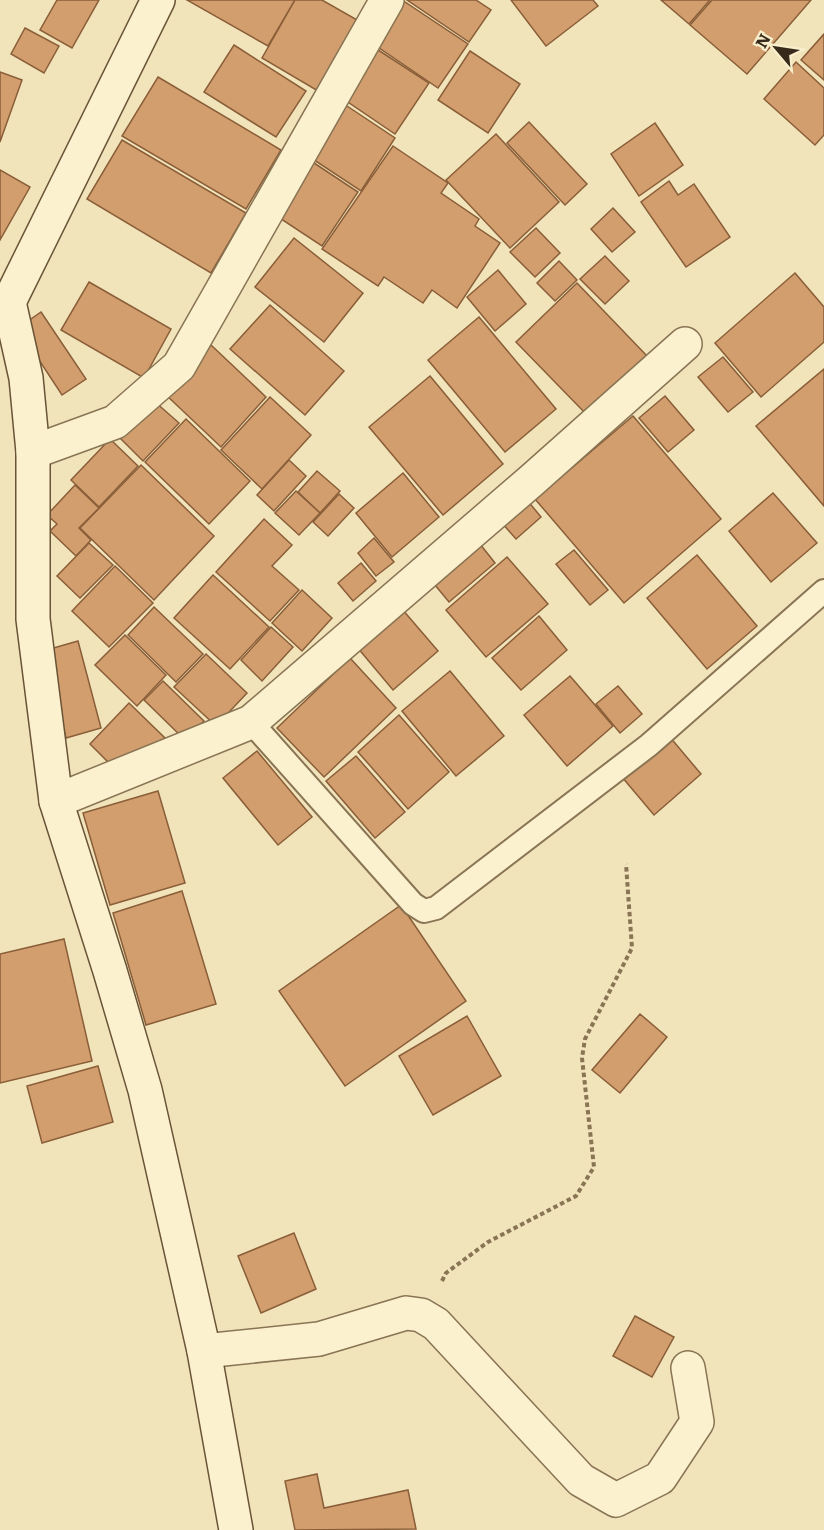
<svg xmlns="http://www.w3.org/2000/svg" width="824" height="1530" font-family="Literata,serif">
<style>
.building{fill:#d29e6e;stroke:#8a5e38;stroke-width:1.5}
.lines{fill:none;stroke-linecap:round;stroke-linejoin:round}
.lane-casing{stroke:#897454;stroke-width:26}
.street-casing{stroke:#897454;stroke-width:36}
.secondary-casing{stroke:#6a5437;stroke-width:36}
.path{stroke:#897454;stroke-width:4;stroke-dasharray:4.5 3;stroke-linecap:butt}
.lane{stroke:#fbf1ce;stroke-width:22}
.street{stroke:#fbf1ce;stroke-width:33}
.secondary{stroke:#fbf1ce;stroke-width:33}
</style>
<rect width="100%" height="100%" fill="#f1e4bb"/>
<g class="building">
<path d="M57,0H99L72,48L40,30Z"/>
<path d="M187,0H295L268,46Z"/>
<path d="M295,0H322L359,21L318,91L262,58Z"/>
<path d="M402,0L468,44L438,88L369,41Z"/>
<path d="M407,0H476L491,10L469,42Z"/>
<path d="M511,0H593L598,6L546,46Z"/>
<path d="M661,0H710L689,24Z"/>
<path d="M712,0H811L747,74L690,25Z"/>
<path d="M25,28L59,46L44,73L11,54Z"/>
<path d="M824,34V80L801,60Z"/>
<path d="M234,45L306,91L276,137L204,92Z"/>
<path d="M372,46L429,83L395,134L339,96Z"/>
<path d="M470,51L520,84L488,133L438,100Z"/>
<path d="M796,62L824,88V135L815,145L764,99Z"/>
<path d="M0,72L22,80L0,142Z"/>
<path d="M158,77L281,150L246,209L122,136Z"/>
<path d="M341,102L395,138L361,191L305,154Z"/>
<path d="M529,122L587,184L565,205L507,143Z"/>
<path d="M655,123L683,165L639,196L611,154Z"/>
<path d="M496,134L559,202L510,248L446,180Z"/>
<path d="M122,140L246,213L211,273L87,199Z"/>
<path d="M393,146L448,183L441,193L479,219L475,226L500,243L457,308L432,290L423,303L384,277L378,286L322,249Z"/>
<path d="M305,157L358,192L322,246L269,211Z"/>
<path d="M0,170L30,187L0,240Z"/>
<path d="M669,181L678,195L694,184L730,237L686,267L641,202Z"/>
<path d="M613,208L635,232L612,252L591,229Z"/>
<path d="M536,228L560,253L535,277L510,252Z"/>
<path d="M294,238L363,293L324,342L255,287Z"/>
<path d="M605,256L629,281L605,304L580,279Z"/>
<path d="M559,261L577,280L555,301L537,283Z"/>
<path d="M498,270L526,304L495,331L467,297Z"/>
<path d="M795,273L824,307V342L761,397L715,343Z"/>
<path d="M89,282L171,329L144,378L61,330Z"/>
<path d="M577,283L647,356L587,415L516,342Z"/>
<path d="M270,305L344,371L305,415L230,349Z"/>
<path d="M41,312L86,379L62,395L18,328Z"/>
<path d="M479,317L556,409L505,452L428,360Z"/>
<path d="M211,345L266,397L221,447L165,394Z"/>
<path d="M723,357L753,392L728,412L698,377Z"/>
<path d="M824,369V506L756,426Z"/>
<path d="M430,376L503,464L443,515L369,427Z"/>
<path d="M665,396L694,430L668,452L639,418Z"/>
<path d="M270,397L311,435L262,489L221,450Z"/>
<path d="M154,401L179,423L143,461L119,437Z"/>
<path d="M633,416L721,519L624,603L535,499Z"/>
<path d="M186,419L250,481L209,524L145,462Z"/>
<path d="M110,439L138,466L99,507L71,480Z"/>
<path d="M289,460L306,476L274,511L257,495Z"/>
<path d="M141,465L214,536L154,600L80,528Z"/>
<path d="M317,471L340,491L320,513L298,492Z"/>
<path d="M403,473L439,517L392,557L356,513Z"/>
<path d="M75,485L99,508L79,528L91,540L76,556L50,531L57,524L47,515Z"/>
<path d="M296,491L320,513L299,535L275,513Z"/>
<path d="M773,493L817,543L771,582L729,531Z"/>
<path d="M339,494L354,508L328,536L313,522Z"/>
<path d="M527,500L541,517L516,539L501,522Z"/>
<path d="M264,519L292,545L272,566L299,590L270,621L216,572Z"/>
<path d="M374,538L394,562L376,576L358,553Z"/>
<path d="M476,539L495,563L449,602L430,579Z"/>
<path d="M89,543L113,565L80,598L57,576Z"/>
<path d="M574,550L608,590L590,605L556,564Z"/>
<path d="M697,555L757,626L707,669L647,598Z"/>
<path d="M507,557L548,604L486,657L446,610Z"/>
<path d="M361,563L376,581L353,601L338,583Z"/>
<path d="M115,566L153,603L109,647L72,611Z"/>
<path d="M213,575L269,627L230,669L174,618Z"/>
<path d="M302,590L332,618L302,651L272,623Z"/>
<path d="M154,607L203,654L176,682L128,635Z"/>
<path d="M402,609L438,651L393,690L357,647Z"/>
<path d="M539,616L567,650L521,690L492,658Z"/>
<path d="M271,627L293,647L262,681L241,660Z"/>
<path d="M125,635L166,675L137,706L95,665Z"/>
<path d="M78,641L101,728L66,738L43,651Z"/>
<path d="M206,654L247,693L216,726L174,687Z"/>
<path d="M350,658L396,708L324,777L277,728Z"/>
<path d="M450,671L504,736L456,776L402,711Z"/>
<path d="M570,676L613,726L567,766L524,715Z"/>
<path d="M163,681L204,721L185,740L144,700Z"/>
<path d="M618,686L642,714L620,733L596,704Z"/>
<path d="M129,703L166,739L118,772L90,744Z"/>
<path d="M399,715L449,772L408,809L358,752Z"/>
<path d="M669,736L701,774L654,815L622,777Z"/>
<path d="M257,751L312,817L278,845L223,778Z"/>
<path d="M356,756L405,812L375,838L326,781Z"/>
<path d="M158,791L185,883L110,905L83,813Z"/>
<path d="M182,891L216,1004L146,1025L113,913Z"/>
<path d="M401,905L466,1001L345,1086L279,991Z"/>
<path d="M64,939L92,1061L0,1083V954Z"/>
<path d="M640,1014L667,1037L620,1093L592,1070Z"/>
<path d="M467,1016L501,1076L433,1115L399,1056Z"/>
<path d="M98,1066L113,1122L42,1143L27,1086Z"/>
<path d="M294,1233L316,1289L261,1313L238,1256Z"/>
<path d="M635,1316L674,1337L652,1377L613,1356Z"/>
<path d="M317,1474L324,1508L408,1490L416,1529L295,1530L285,1481Z"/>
</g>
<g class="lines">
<g class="lane-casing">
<path id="lane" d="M251,722L413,904L424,911L436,908L649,745L824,591"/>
</g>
<g class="street-casing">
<g id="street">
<path d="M33,452L115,422L179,366L387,0"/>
<path d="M56,801L251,722L531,481L685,344"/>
<path d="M204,1351L319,1339L406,1313L421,1315L436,1324L581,1480L616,1500L660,1478L697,1422L688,1368"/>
</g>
</g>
<g class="secondary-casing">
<g id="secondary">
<path d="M9,302L26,378L33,452V619L56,801L110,971L145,1090L204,1351L236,1530"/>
<path d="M1,321L9,302L158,0"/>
</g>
</g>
<path class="path" d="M442,1281L446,1273L488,1242L576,1196L594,1167L582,1058L585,1039L632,948L626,864"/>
<use href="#lane" class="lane"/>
<use href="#street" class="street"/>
<use href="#secondary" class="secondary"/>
</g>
<g transform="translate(776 48) rotate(299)" stroke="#f8eecb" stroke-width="4.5" paint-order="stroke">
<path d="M0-4.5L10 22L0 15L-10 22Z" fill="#372a1a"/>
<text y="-9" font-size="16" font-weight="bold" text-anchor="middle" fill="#372a1a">N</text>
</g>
</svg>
